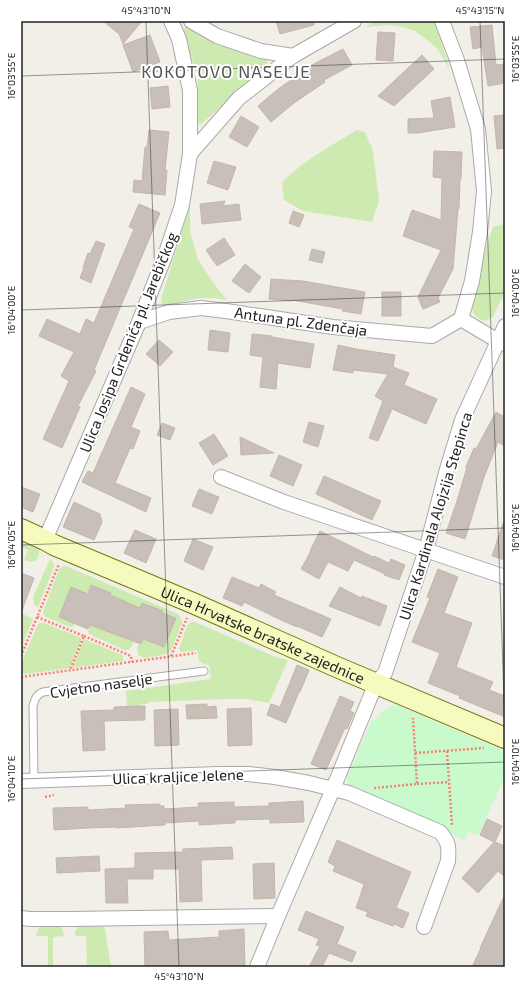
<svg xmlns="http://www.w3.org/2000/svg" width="526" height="988" font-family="'Exo 2',sans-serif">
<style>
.grass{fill:#cdebb0}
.park{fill:#c8facc}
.building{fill:#c7bfb8;stroke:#c4b6ab}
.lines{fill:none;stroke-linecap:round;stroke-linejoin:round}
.lane-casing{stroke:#a9a9a9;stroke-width:9}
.street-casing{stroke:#a9a9a9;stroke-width:16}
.secondary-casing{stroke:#707d05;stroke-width:22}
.path{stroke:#fa8072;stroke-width:2.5;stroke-dasharray:2 2;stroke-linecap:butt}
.lane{stroke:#fff;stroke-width:7}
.street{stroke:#fff;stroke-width:14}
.secondary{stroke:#f7fabf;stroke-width:20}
.ticks{fill:none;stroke:#222;stroke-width:1;stroke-opacity:0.45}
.labels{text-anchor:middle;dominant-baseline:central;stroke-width:4;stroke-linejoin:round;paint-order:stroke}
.street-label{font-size:15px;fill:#222;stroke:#fff}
.quarter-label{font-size:17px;letter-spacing:1px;fill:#555;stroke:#fff}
.neatline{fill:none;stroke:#222;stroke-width:1.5}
.ticks-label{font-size:10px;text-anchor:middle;fill:#222}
</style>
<rect width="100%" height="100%" fill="#f2efe9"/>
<g class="grass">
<path d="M374,21H435L450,70L437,48L415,31L402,27L387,25L366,27Z"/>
<path d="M186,26L193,27L265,57L268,64L266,68L254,77L207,119L201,124L198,123L196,118L198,93V76L185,38L183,30Z"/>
<path d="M357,130L365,132L373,151L379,201L372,222L303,211L284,200L282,183L284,180L304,163L327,148Z"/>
<path d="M190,205V231L198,260L214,284L227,300L214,298H199L164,306L162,304L161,299Z"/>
<path d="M505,224V291L493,317L485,321C476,318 473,316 472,306L484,254L493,227Z"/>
<path d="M21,541L39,550C40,561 33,564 24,560L28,550L21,547Z"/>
<path d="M50,559L53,562L54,567L38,607L34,604L33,597Z"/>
<path d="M66,566L178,614L181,618L182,624L171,650L167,654L145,658L142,657L138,655L137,648L139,644H141L143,639L164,647L175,618L162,613L163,611L142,603L140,608L110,595L111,593L92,585L88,594L71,587L75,624L73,627H70L46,617L44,616L43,612L59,569L61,567Z"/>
<path d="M21,613L33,619L21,649Z"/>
<path d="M193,622H195L276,657L288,660L269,703L246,699H229L148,702L147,704H141V706L127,707L126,691L211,679L209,665L204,664L199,661L197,650L183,652H181L179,649L187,626L189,623Z"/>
<path d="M41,623H44L82,638L70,668L26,674L21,673V664L38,624Z"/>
<path d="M90,625L134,642L129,650H124L89,634L88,632Z"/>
<path d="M84,639L122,655L123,657V661L72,668Z"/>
<path d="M104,924L111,967H87L86,936H75V931L79,926Z"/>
<path d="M44,925C54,925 64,923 64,936L53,937V967H48V936H36C37,931 38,927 44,925Z"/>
</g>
<path class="park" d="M396,705L505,751V776L478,836L469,832L464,841L443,828L350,787C347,783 347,780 348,775L372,719L375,720L386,708Z"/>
<g class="building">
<path d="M103,21H142L123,44L119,34Z"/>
<path d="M276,21H314V25L280,34Z"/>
<path d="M492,25L496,65L505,64V83L488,86L482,47L473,49L470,27Z"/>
<path d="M378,32L395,33L393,61L376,60Z"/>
<path d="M150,35L160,62L133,72L123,45Z"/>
<path d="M343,49L352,65L324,80L325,82L294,103L271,122L258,106L277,90L310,66Z"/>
<path d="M422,55L434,69L394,106L378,96Z"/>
<path d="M168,86L170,107L152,109L150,88Z"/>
<path d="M450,97L455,127L418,133H408V119L434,118L431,101Z"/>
<path d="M505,115V148L497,149L494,116Z"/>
<path d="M241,116L259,127L247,147L229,137Z"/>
<path d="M149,130L169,132L165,170H167L165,195L133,192L134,180L142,181L145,147H147Z"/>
<path d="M434,151L462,152L461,179H460L459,209H458L453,269L438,298L440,302L423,309L418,297L441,250L403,236L412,210L441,220L442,178L433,177Z"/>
<path d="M214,161L236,167L228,190L207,183Z"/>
<path d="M225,201L223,206L239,204L241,220L202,224L200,204Z"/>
<path d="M139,204L160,213L94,370L96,371L78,406L80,407L62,448L43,439L69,381L61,376L74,352L39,336L47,319L80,334L86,319L94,323L134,229L129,227Z"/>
<path d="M293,211L304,215L299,227L289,223Z"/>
<path d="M224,238L235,255L217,266L206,250Z"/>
<path d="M96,241L105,244L91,283L80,278L84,268L83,267L88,253L90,254Z"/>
<path d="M312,249L325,252L322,263L309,260Z"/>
<path d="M245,264L261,277L249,293L232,281Z"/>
<path d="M271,279L303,281L365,292L361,314L342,311L343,309L292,300V301L269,299Z"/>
<rect x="382" y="292" width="19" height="24"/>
<path d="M210,330L230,333L228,352L208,350Z"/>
<path d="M252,334L272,336V337L314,344L310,368L278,363L276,389L260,387L263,357L250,355Z"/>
<path d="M159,340L173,352L160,366L146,354Z"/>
<path d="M338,345L356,349L395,355L393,367L409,373L404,385L437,399L426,424L392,409L378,441L369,438L383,401L375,396L388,374L353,370V373L333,370Z"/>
<path d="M131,387L145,394L131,427L140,431L133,449L130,448L115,483L151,498L146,512L82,482L88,471L93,473Z"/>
<path d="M496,412L505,417V446L498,442L484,477L465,539L446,533L457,501L467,467H466L474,448L476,449Z"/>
<path d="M309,422L324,426L318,447L303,442Z"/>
<path d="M162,423L175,428L170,440L157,435Z"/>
<path d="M214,434L228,456L213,465L199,443Z"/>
<path d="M240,437L274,453L241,455Z"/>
<path d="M279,455L302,465L293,486L270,476Z"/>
<path d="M324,476L381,501L372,520L316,494Z"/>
<path d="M21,487L40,494L33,512L21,507Z"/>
<path d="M199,489L219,497L212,514L192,506Z"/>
<path d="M74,502L100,514L102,522L94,540L63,527Z"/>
<path d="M503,523L505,524V560L492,556Z"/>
<path d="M135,530L156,539L146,563L124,553Z"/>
<path d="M320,531L373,557L374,556L389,563L391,559L405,565L399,580L384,575L385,574L354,560L348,571L328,562L319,579L301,569L311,551H310Z"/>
<path d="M193,539L213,547L203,570L184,561Z"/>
<path d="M438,569L458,577L444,613L472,623L456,667L493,682L489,690L505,696V717L459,698L460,696L428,683L440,653L412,642L430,598L427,597Z"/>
<path d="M21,573L34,578L22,610H21Z"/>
<path d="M232,577L259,588L261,584L276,592L274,595L331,619L322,637L297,626V627L281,620L244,602L242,606L223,598Z"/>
<path d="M91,585L111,593L110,595L140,608L142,603L163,611L162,613L176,618L164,647L143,639L141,644L90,625L88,629L59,617L71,587L88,594Z"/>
<path d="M340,587L361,598L362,596L387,606L380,626L329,606Z"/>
<path d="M297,665L309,670L300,692H299L286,723L267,715L271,704L280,707Z"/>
<path d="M340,696L354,702L350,711L354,713L347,729L345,728L326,770L311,764Z"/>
<path d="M207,704V707L216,706L217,718L187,719L186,705Z"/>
<path d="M145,706V720L104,721L105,750L83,751L81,711L114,710V707Z"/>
<path d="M251,708L252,745L228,746L227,709Z"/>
<path d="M178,709L179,745L155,746L154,710Z"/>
<path d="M303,801L304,822L270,823V819L235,820V823L199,825V821L165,823V825L116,828V827L89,828L54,830L53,808L88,807V810L126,808L125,805L160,804V806H164V809L199,807L198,803L234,802V807L269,806V803Z"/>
<path d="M487,819L502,826L495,842L505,846V877L498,871L478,893L462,878L494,842L480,835Z"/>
<path d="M337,840L411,872L396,908L409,913L403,928L394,924L393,926L366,916L368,912L356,908L364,884L333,871L335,866L328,862Z"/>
<path d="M232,847L233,859L201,860L202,901L180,902L179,869H153V879H127L128,903H106L105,869L135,868V853L183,852V849Z"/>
<path d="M99,856L100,871L57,873L56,858Z"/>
<path d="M274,863L275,898L254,899L253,864Z"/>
<path d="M505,894V967H472L481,948H480Z"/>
<path d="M306,911L344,927L337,944L356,952L352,962L329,953L322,967H309L320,946L316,945L319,939L298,930Z"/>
<path d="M244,929L245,967H145L144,932L168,931L169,940L219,937V931Z"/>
</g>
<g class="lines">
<g class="lane-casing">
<path id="lane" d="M34,781L33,706C35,699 36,695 43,692L204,671"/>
</g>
<g class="street-casing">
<g id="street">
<path d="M191,21L217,36L261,51L293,56"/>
<path d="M442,21L457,60L478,129L484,191L480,232L472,281L461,319L498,341L505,344"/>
<path d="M190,154L239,98L293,56L354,21"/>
<path d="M139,322L169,312L201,308L226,311L333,327L432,336L461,319"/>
<path d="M221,477L284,502L505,577"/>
<path d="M45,540L139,322L165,256L182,205L190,154V90L179,39L171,21"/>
<path d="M21,781L219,774H248L275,777L309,783L349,793L440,832C449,842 449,848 448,861L424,927"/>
<path d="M21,918L30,919H70L278,916"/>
<path d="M257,967L278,916L333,789L376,683L385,673L426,550L447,469L462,420L505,326"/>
</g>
</g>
<g class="secondary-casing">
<g id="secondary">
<path id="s1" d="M21,529L45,540L54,545L195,604L339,668L505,738"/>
</g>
</g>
<g class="path">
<path d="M37,617L84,636L70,670"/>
<path d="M84,636L131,656L132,662"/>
<path d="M21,656L59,564"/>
<path d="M171,656L187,618"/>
<path d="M21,677L196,653"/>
<path d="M447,751L452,825"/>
<path d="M415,753L484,748"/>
<path d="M417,784L449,782"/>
<path d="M374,788L417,784L413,718"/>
<path d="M45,797L54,795"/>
</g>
<use href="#lane" class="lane"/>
<use href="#street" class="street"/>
<use href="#secondary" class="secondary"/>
</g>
<path class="ticks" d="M146,21L179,967M480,21L505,725M21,76L505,59M21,310L505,293M21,545L505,528M21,779L505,762"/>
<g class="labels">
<g class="street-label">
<text transform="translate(301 321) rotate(8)">Antuna pl. Zdenčaja</text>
<text transform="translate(128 342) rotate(-68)">Ulica Josipa Grdenića pl. Jarebičkog</text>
<text transform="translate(435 516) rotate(-73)">Ulica Kardinala Alojzija Stepinca</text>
<text stroke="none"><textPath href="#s1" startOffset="264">Ulica Hrvatske bratske zajednice</textPath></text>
<text transform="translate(101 685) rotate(-8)">Cvjetno naselje</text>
<text transform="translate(178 776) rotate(-2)">Ulica kraljice Jelene</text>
</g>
<g class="quarter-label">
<text x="226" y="71">KOKOTOVO NASELJE</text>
</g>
</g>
<rect width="526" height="988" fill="none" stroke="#ffffff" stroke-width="44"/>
<rect x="22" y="22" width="482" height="944" class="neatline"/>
<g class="ticks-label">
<text x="146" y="14">45°43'10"N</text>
<text x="480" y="14">45°43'15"N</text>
<text transform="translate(515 59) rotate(-90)" y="4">16°03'55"E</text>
<text transform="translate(11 76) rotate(-90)" y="4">16°03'55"E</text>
<text transform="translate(515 293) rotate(-90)" y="4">16°04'00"E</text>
<text transform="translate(11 310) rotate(-90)" y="4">16°04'00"E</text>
<text transform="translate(515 528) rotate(-90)" y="4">16°04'05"E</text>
<text transform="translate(11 545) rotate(-90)" y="4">16°04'05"E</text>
<text transform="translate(515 762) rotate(-90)" y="4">16°04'10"E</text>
<text transform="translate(11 779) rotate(-90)" y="4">16°04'10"E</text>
<text x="179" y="980">45°43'10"N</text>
</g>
</svg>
